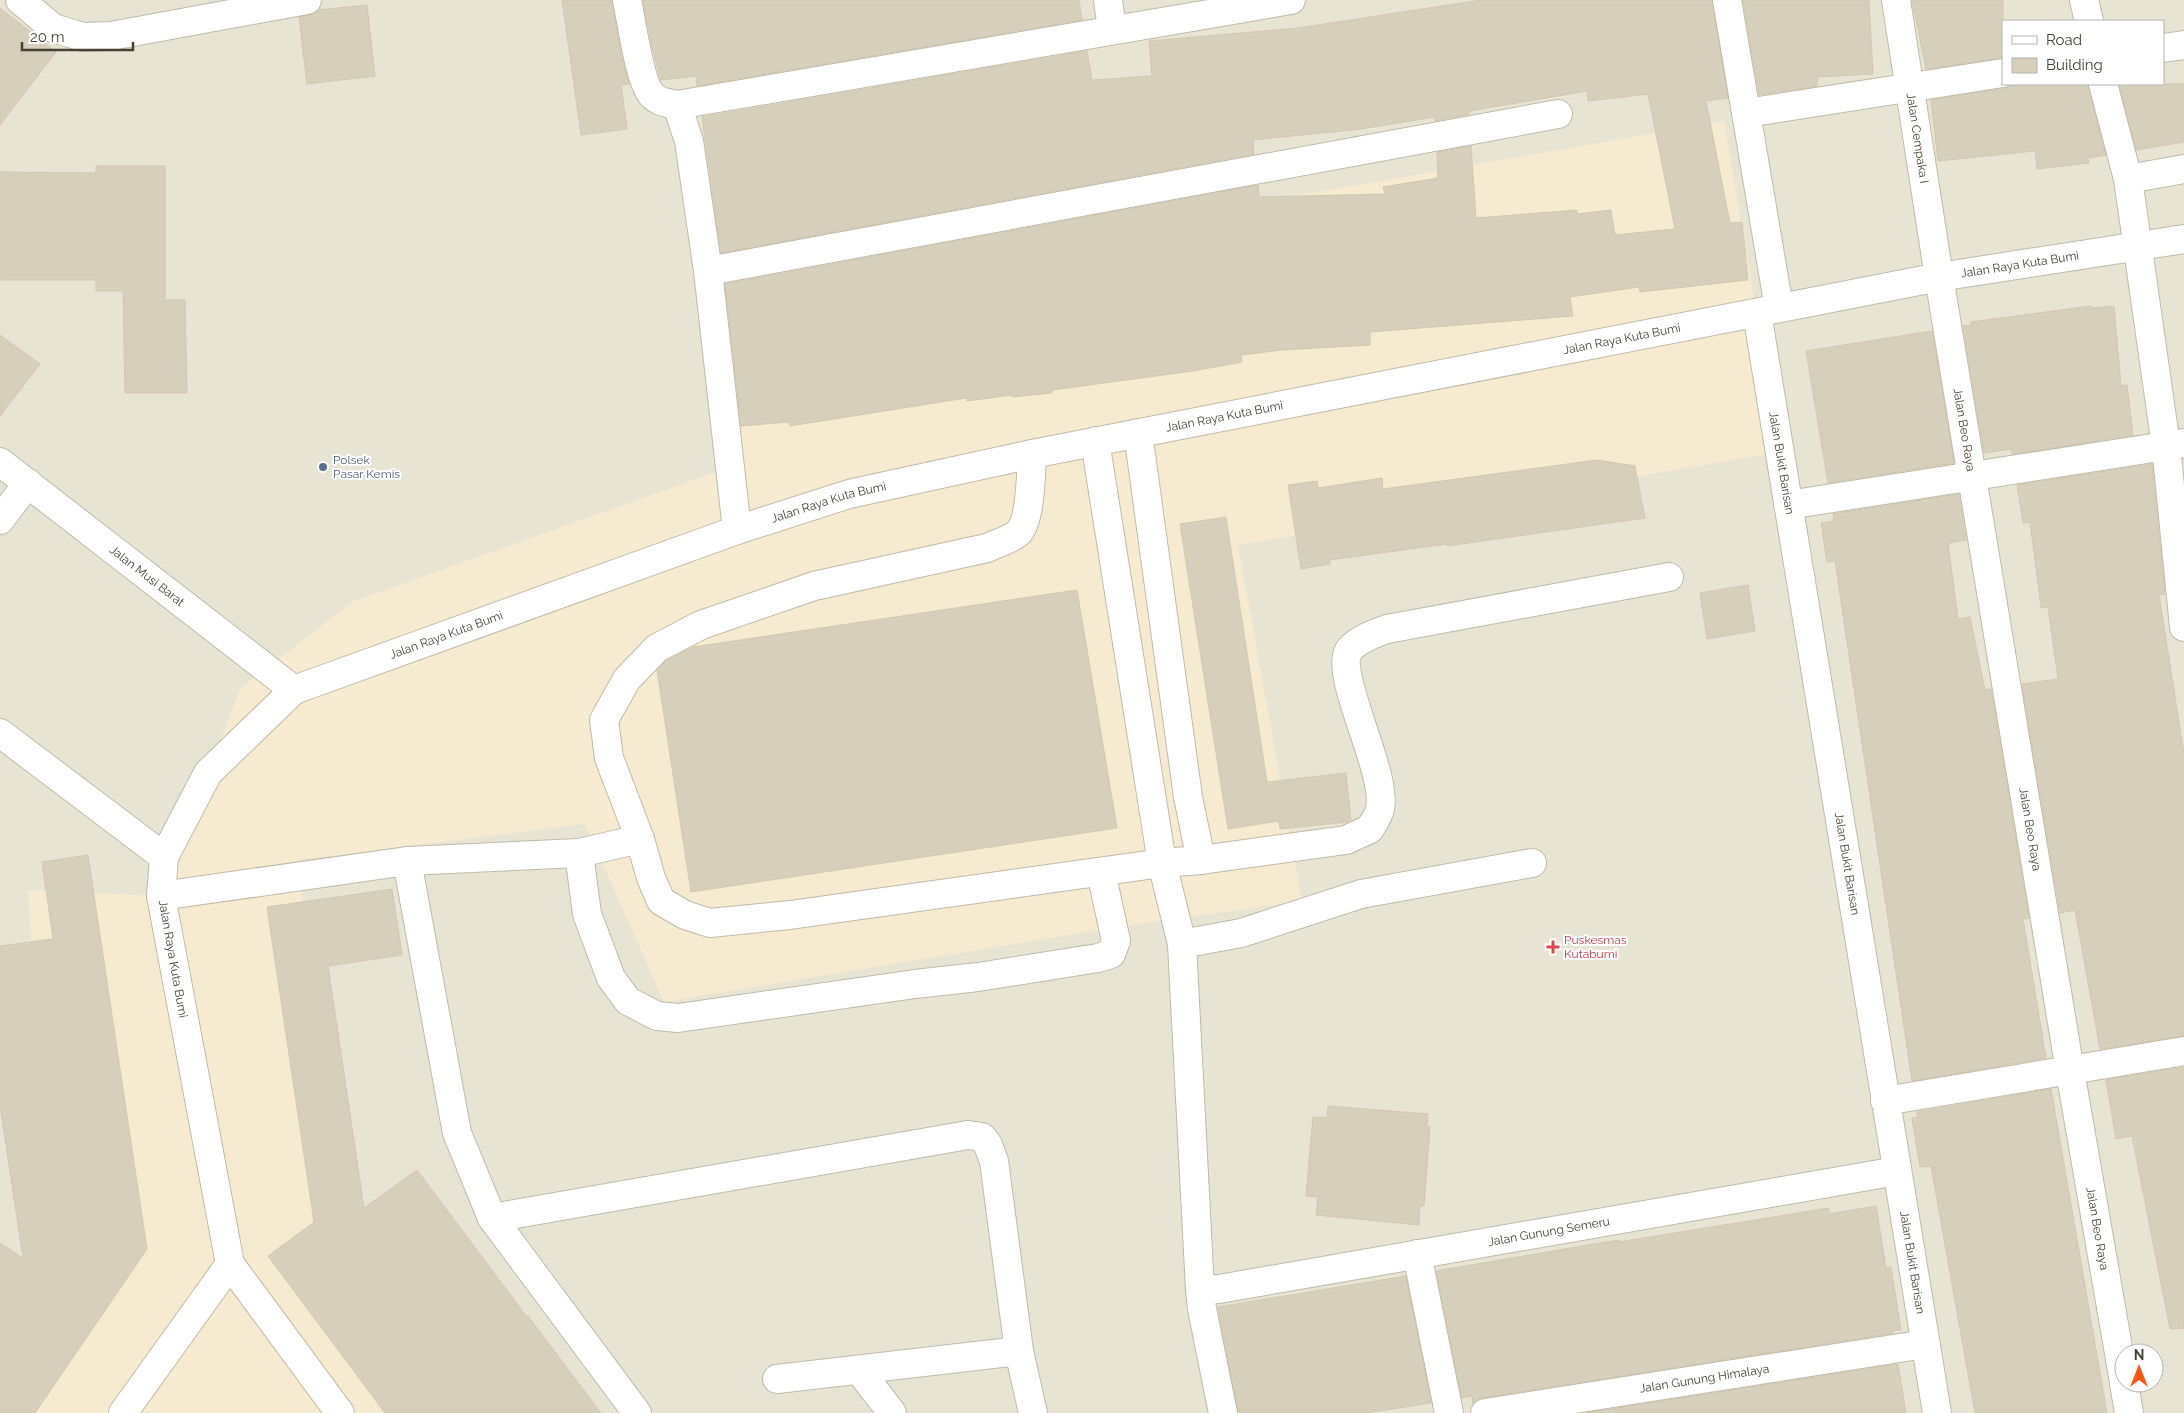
<svg xmlns="http://www.w3.org/2000/svg" width="2184" height="1413" font-family="Raleway,sans-serif">
<style>
.residential{fill:#e8e4d4;fill-rule:evenodd}
.commercial{fill:#f6ebd1}
.building{fill:#d6cfbc;stroke:#d1c8af}
.lines{fill:none;stroke-linecap:round;stroke-linejoin:round}
.minor-casing{stroke:#bfbaa9;stroke-width:30}
.minor{stroke:#fff;stroke-width:28}
.service-dot{fill:#5c6f8a;stroke:#fff;stroke-width:2}
.health-dot{fill:#e0444e;stroke:#fff;stroke-width:2}
.labels{text-anchor:middle;dominant-baseline:central;stroke-width:4;stroke-linejoin:round;paint-order:stroke}
.street-label{font-size:12px;fill:#474235;stroke:#fff}
.service-label{font-size:12px;fill:#4e5e75;stroke:#fff;text-anchor:start}
.health-label{font-size:12px;fill:#be3a42;stroke:#fff;text-anchor:start}
</style>
<rect width="100%" height="100%" fill="#f4f1e7"/>
<path class="residential" d="M0,0H2184V1413H0ZM2003,21H2163V84H2003ZM2124,1353H2154V1383H2124Z"/>
<path class="commercial" d="M1724,121L1780,452L1238,545L1302,901L1124,926L664,1002L585,824L297,860L343,1212L489,1413H0V1287L48,1209L28,890L161,896L240,689L352,602L730,467L711,298Z"/>
<g class="building">
<path d="M562,0H612L621,54L629,84L621,85L627,129L581,135Z"/>
<path d="M643,0H1079L1082,20L697,86L696,76L661,80L652,47Z"/>
<path d="M1481,0H1712L1728,98L1706,101L1730,223L1742,222L1748,280L1640,292L1639,287L1570,297L1573,316L1370,332V345L1282,350L1241,355L1242,362L1193,371L1052,390V393L1012,397V395L967,401L966,398L790,426L789,422L741,426L725,284L1258,185L1259,197L1385,194L1383,187L1438,178L1437,152L1471,146L1476,218L1577,210V214L1611,210L1615,235L1675,229L1648,94L1588,101L1587,91L1469,111V114L1435,121V117L1361,129L1253,140L1254,154L721,253L702,117L1087,51L1092,80L1152,76L1149,41L1298,28Z"/>
<path d="M1743,0H1869L1873,74L1817,77L1818,86L1759,95Z"/>
<path d="M1912,0H2003V58L1926,69Z"/>
<path d="M367,5L375,76L307,84L299,17L310,15L318,10Z"/>
<path d="M0,8L56,52L0,125Z"/>
<path d="M2014,84H2088L2106,155L2088,158L2089,163L2037,169L2035,151L1938,161L1931,100L2005,88Z"/>
<path d="M2119,84H2184V142L2136,150Z"/>
<path d="M96,166H165V300H185L187,393H125L123,291H96V280H0V172L96,173Z"/>
<path d="M2091,306L2092,308L2114,306L2121,386L2127,385L2133,435L2012,454V449L1984,453L1963,326L1971,325V322Z"/>
<path d="M1932,331L1954,463L1828,483L1806,351Z"/>
<path d="M0,335L40,364L0,416Z"/>
<path d="M1597,460L1635,466L1645,518L1447,546V544L1329,560L1330,564L1301,569L1288,485L1317,481L1318,488L1382,478L1383,489Z"/>
<path d="M2152,464L2165,594L2159,595L2184,754V1036L2100,1049L2075,910L2060,913L2022,684L2058,679L2048,607L2041,608L2030,522L2023,523L2017,485Z"/>
<path d="M1959,494L1966,540L1948,543L1958,619L1970,617L1985,690L1991,689L2029,918L2023,919L2046,1058L1912,1081L1835,561L1827,562L1821,523L1834,521L1833,514Z"/>
<path d="M1226,517L1267,782L1346,773L1351,820L1348,822L1280,829L1279,821L1228,829L1180,524Z"/>
<path d="M1748,585L1755,631L1707,639L1700,593Z"/>
<path d="M1077,590L1117,828L691,892L657,670L666,661L693,647Z"/>
<path d="M88,855L147,1249L35,1413H0V1243L23,1258L0,1105V946L53,939L42,862Z"/>
<path d="M392,889L402,955L328,966L364,1208L417,1170L527,1317L528,1316L601,1413H385L268,1256L314,1222L267,907Z"/>
<path d="M2184,1067V1328L2170,1329L2132,1136L2116,1139L2106,1080Z"/>
<path d="M2051,1089L2107,1413H1975L1931,1166L1920,1167L1912,1118L1918,1117L1917,1112Z"/>
<path d="M1328,1106L1428,1114L1427,1127H1430L1424,1206H1420L1419,1225L1316,1215L1318,1197L1306,1196L1313,1117L1327,1118Z"/>
<path d="M1876,1206L1886,1268L1891,1267L1901,1330L1893,1331V1333L1483,1398L1473,1404L1472,1396L1462,1398L1436,1271L1588,1245L1619,1240V1242L1829,1208V1214Z"/>
<path d="M1406,1276L1431,1403L1366,1413H1238L1218,1307Z"/>
<path d="M1898,1364L1906,1413H1586Z"/>
</g>
<g class="lines">
<g class="minor-casing">
<g id="minor">
<path d="M20,0L53,28L83,37L111,36L307,0"/>
<path d="M627,0C631,19 640,84 652,95C658,102 669,103 677,105L689,141L708,271L737,530"/>
<path d="M1108,0L1112,30"/>
<path d="M1727,0L1779,308"/>
<path id="s1" d="M1896,0L1939,277L2070,1071L2124,1382"/>
<path d="M2084,0L2089,21"/>
<path d="M2163,48L2184,45"/>
<path d="M2103,84L2128,179L2166,446L2184,627"/>
<path d="M677,105L1291,0"/>
<path d="M1746,113L2003,73"/>
<path d="M2128,179L2184,169"/>
<path d="M708,271L1558,114"/>
<path id="s2" d="M1757,313L1937,1413"/>
<path d="M1138,433L1188,797L1201,860"/>
<path d="M1095,441L1162,863L1182,944L1200,1290L1202,1309L1223,1413"/>
<path id="s3" d="M0,462L294,690"/>
<path d="M1788,505L2184,443"/>
<path d="M0,520L28,483"/>
<path d="M0,733L164,857"/>
<path d="M640,839L609,758L604,720L627,679L657,648L701,625L814,586L987,548C997,543 1010,540 1018,533C1031,521 1031,472 1032,454"/>
<path d="M579,853L587,914L611,978L628,1001L657,1016L678,1018L915,984L978,977L1098,958L1111,954L1116,941L1101,872"/>
<path d="M407,861L457,1133L492,1218L637,1413"/>
<path d="M161,896L407,861L579,853L640,839L651,878L661,901L685,915L710,923L790,915L1162,863L1201,860L1346,840L1370,829C1373,823 1379,815 1380,809C1388,771 1331,671 1350,649C1359,639 1375,633 1387,629L1669,577"/>
<path d="M1182,944L1241,933L1361,894L1532,863"/>
<path d="M1885,1101L2184,1051"/>
<path d="M492,1218L968,1135L982,1137L988,1145L994,1161L1019,1351L1033,1413"/>
<path d="M1417,1254L1449,1413"/>
<path id="s4" d="M1200,1290L1219,1289L1897,1171"/>
<path d="M859,1370L892,1413"/>
<path d="M777,1379L1019,1351"/>
<path d="M2124,1383L2129,1413"/>
<path d="M123,1413L230,1264"/>
<path id="s5" d="M340,1413L230,1264L161,896L164,857L208,773L294,690L737,530L849,494L1032,454L1939,277L2184,239"/>
<path id="s6" d="M1485,1413L1925,1344"/>
</g>
</g>
<use href="#minor" class="minor"/>
</g>
<circle class="service-dot" cx="323" cy="467" r="5"/>
<path class="health-dot" d="M1550.5 939.5h5v5h5v5h-5v5h-5v-5h-5v-5h5z"/>
<g class="labels">
<g class="street-label">
<text stroke="none"><textPath href="#s1" startOffset="140">Jalan Cempaka I</textPath></text>
<text stroke="none"><textPath href="#s5" startOffset="2595">Jalan Raya Kuta Bumi</textPath></text>
<text stroke="none"><textPath href="#s5" startOffset="2190">Jalan Raya Kuta Bumi</textPath></text>
<text stroke="none"><textPath href="#s5" startOffset="1785">Jalan Raya Kuta Bumi</textPath></text>
<text stroke="none"><textPath href="#s1" startOffset="435">Jalan Beo Raya</textPath></text>
<text stroke="none"><textPath href="#s2" startOffset="152">Jalan Bukit Barisan</textPath></text>
<text stroke="none"><textPath href="#s5" startOffset="1380">Jalan Raya Kuta Bumi</textPath></text>
<text stroke="none"><textPath href="#s3" startOffset="186">Jalan Musi Barat</textPath></text>
<text stroke="none"><textPath href="#s5" startOffset="975">Jalan Raya Kuta Bumi</textPath></text>
<text stroke="none"><textPath href="#s1" startOffset="840">Jalan Beo Raya</textPath></text>
<text stroke="none"><textPath href="#s2" startOffset="558">Jalan Bukit Barisan</textPath></text>
<text transform="translate(173 959) rotate(80)">Jalan Raya Kuta Bumi</text>
<text stroke="none"><textPath href="#s1" startOffset="1245">Jalan Beo Raya</textPath></text>
<text stroke="none"><textPath href="#s4" startOffset="354">Jalan Gunung Semeru</textPath></text>
<text stroke="none"><textPath href="#s2" startOffset="962">Jalan Bukit Barisan</textPath></text>
<text stroke="none"><textPath href="#s6" startOffset="222">Jalan Gunung Himalaya</textPath></text>
</g>
<g class="service-label">
<text x="333" y="460">Polsek<tspan x="333" dy="14">Pasar Kemis</tspan></text>
</g>
<g class="health-label">
<text x="1564" y="940">Puskesmas<tspan x="1564" dy="14">Kutabumi</tspan></text>
</g>
</g>
<rect x="2002" y="20" width="162" height="65" fill="#ffffff" stroke="#b5b3ae"/>
<rect x="2012" y="36" width="25" height="8" fill="#ffffff" stroke="#b5b3ae"/>
<text x="2046" y="45" font-size="15" fill="#474235">Road</text>
<rect x="2012" y="58" width="25" height="15" fill="#d6cfbc" stroke="#b5b3ae"/>
<text x="2046" y="70" font-size="15" fill="#474235">Building</text>
<g transform="translate(2139 1368)"><circle r="24" fill="#ffffff" stroke="#b5b3ae"/>
<path d="M0-4L9 19L0 12L-9 19Z" fill="#ff5412"/>
<text y="-8" font-size="14" font-weight="bold" text-anchor="middle" fill="#474235">N</text>
</g>
<path d="M22 42v8h111v-8" fill="none" stroke="#474235" stroke-width="2.5"/>
<text x="30" y="42" font-size="15" fill="#474235" stroke="#ffffff" stroke-width="4" paint-order="stroke">20 m</text>
</svg>
